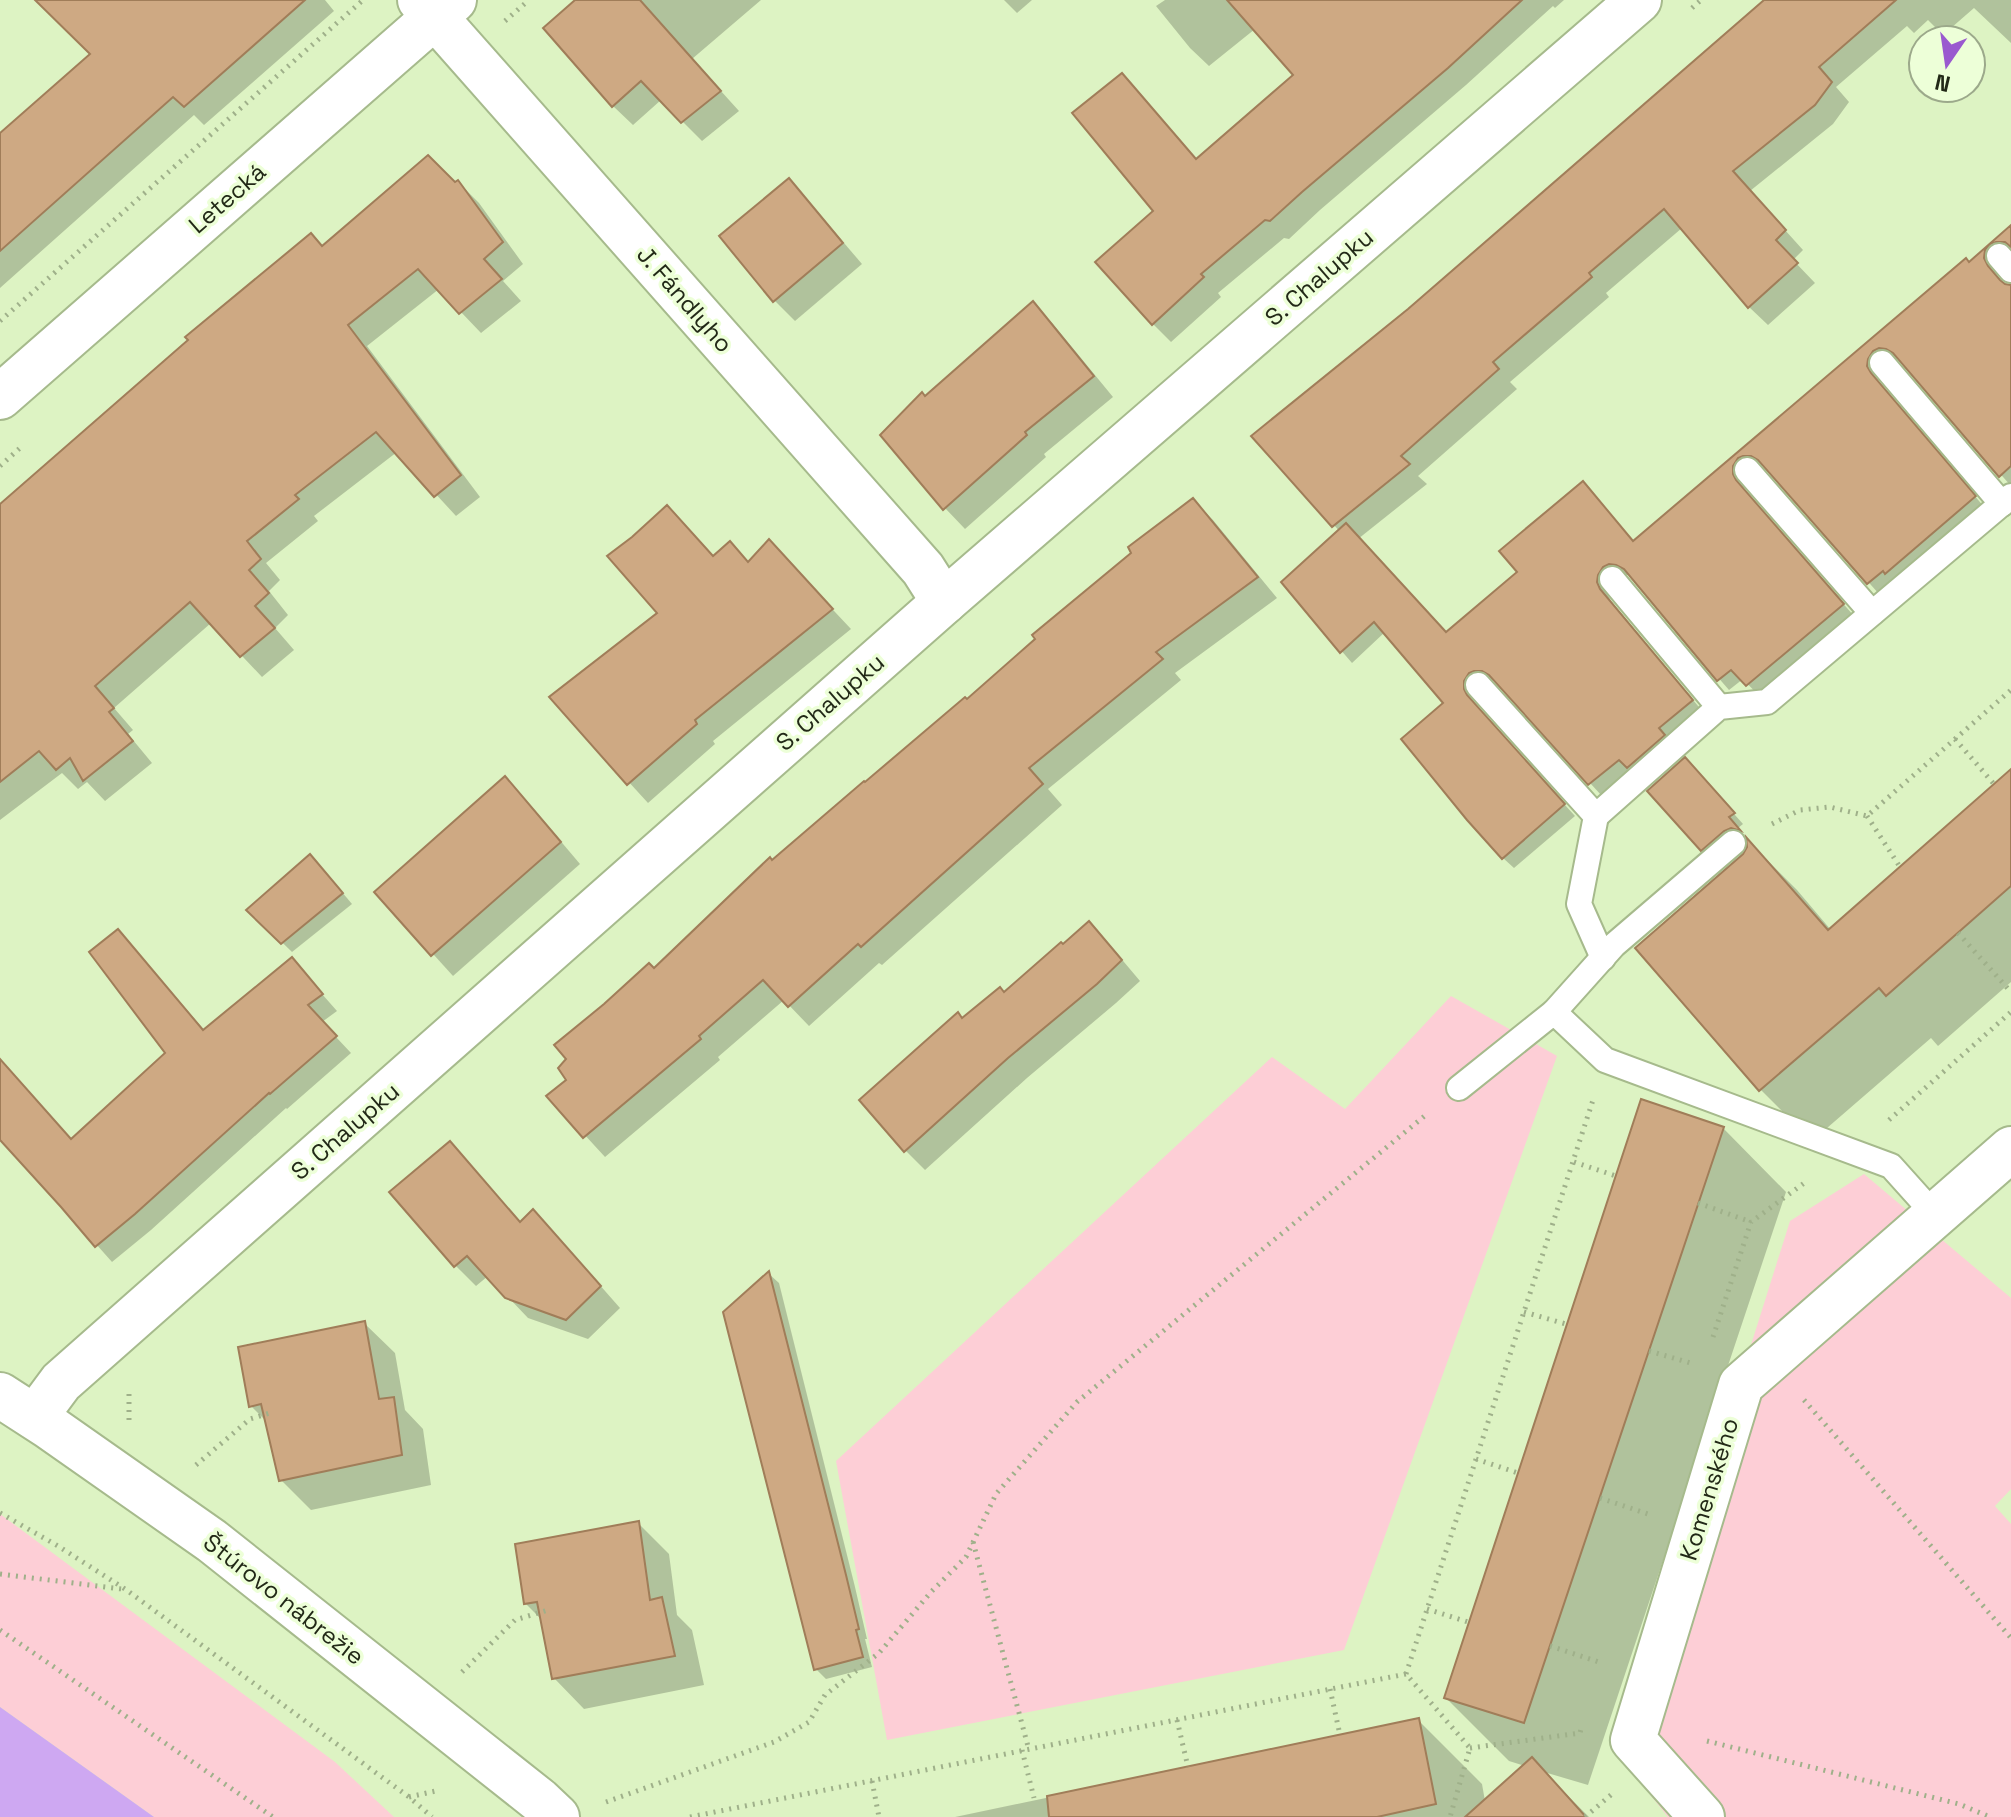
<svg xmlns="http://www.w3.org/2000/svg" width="2011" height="1817" font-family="'Space Grotesk',sans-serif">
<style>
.green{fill:#fdced6}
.water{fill:#cea8f2}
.shadow{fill:#0003}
.building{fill:#cea983;stroke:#a07d59;stroke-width:2}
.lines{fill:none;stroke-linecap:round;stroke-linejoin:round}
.service-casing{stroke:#a6ba8c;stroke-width:28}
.minor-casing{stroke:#a6ba8c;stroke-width:48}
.path{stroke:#9fb08a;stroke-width:5;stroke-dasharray:2 6;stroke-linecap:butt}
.service{stroke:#fff;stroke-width:24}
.minor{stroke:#fff;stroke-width:44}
.labels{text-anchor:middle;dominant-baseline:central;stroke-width:7;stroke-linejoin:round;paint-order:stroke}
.street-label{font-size:24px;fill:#222917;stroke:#edffd8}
</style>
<rect width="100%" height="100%" fill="#ddf3c3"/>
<g class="green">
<path d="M1451,996L1557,1056L1344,1650L887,1740L836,1461L1272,1057L1345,1109Z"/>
<path d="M1864,1174L2011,1298V1489L1995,1506L2011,1524V1817H1668L1621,1758L1790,1221Z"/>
<path d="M0,1514L335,1762L394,1817H154L0,1707Z"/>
</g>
<path class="water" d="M0,1707L154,1817H0Z"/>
<g class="shadow">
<path d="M37,0H325L334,11L204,125L194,115L0,288V136L93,54Z"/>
<path d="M596,0H761L692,59L739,111L702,141L661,100L633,125L613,106Z"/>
<path d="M1004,0H1032L1017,13Z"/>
<path d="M1165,0H1564L1555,8L1553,6L1466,85L1320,210L1289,239L1284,238L1218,293L1221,297L1171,342L1153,324L1156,212L1122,75L1140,93L1197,160L1295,76L1255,29L1209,66L1190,48L1156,6Z"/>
<path d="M1767,0H2011V43L1974,8L1943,35L1928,20L1914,33L1907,26L1836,87L1849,102L1833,124L1750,191L1803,250L1793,260L1815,283L1768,325L1749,307L1682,228L1606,293L1609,297L1510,382L1517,389L1418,476L1427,484L1358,539L1446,634L1634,543L2011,228V252L1995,263V272L2005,286L2011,287V486L1899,359H1890L1878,370V379L1881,386L1985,508L1879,594L1768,469L1764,466H1755L1743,478V486L1746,493L1854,616L1759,696L1743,679L1729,690L1629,575H1620L1608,586V595L1611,601L1703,712L1601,795L1500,684L1495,681H1486L1474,693V702L1477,708L1575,816L1514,868L1503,858L1446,704L1385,632L1352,663L1283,583L1340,532L1334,525L1409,311Z"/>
<path d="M789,181L809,202L862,264L795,321L775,301L722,237Z"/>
<path d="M458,182L479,203L523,264L503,281L521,301L481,333L439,289L367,346L480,497L456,516L397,452L314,516L318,521L266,563L280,580L269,591L288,615L275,628L294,650L262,677L211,623L114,708L133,730L128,734L152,763L105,801L87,782L78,789L62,773L0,820V506L323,248Z"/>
<path d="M1033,304L1053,324L1113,397L1044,454L1046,457L965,529L945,508L926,398Z"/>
<path d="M1193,500L1213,520L1277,598L1175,673L1181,680L1048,789L1062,805L882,965L879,963L809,1026L784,1000L718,1057L720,1060L605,1157L549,1096L569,1080L654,971L773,863L967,702Z"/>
<path d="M730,544L749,563L788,562L851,629L713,741L715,744L648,803L551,697L660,613Z"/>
<path d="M1695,770L1743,824L1738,828L1746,838L1742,837L1712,859L1702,849Z"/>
<path d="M2011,773V982L1938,1046L1931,1038L1812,1141L1761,1090L1638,948L1744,856L1749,842L1797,890L1831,930Z"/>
<path d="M505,779L525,799L580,864L453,976L377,892Z"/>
<path d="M320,866L352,904L292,952L249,910Z"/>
<path d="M1089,923L1108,943L1140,981L1116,1003L1027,1078L925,1170L905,1150L962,1020L1004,994Z"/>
<path d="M134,948L205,1031L292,960L337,1011L322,1022L351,1053L287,1109L286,1108L151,1230L112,1262L0,1136V1061L72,1141L168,1053Z"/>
<path d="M1723,1128L1786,1192L1588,1785L1544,1772L1589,1817H955L1418,1720L1482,1784L1485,1801L1525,1766L1509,1761L1446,1698Z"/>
<path d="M450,1143L470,1164L521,1223L554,1233L620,1308L588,1339L528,1318L488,1276L476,1286L456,1266L392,1192Z"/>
<path d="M769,1274L779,1283L855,1587L867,1639H865L872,1667L826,1679L816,1669Z"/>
<path d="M364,1323L395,1353L405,1410L423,1429L431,1485L311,1510L281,1480L268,1423L251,1406Z"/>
<path d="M638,1523L669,1554L677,1615L692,1630L704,1685L584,1709L554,1678L543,1621L526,1604Z"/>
</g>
<g class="building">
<path d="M35,0H305L184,107L173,97L0,251V133L90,54Z"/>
<path d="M575,0H640L721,91L681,123L641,81L612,107L543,28Z"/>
<path d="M1227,0H1522L1448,68L1302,192L1270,221L1265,220L1201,274L1204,277L1152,325L1095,262L1153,211L1072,113L1122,73L1196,159L1293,75Z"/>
<path d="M1764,0H1896L1819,67L1832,82L1815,105L1733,171L1786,230L1776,240L1798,263L1748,308L1664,209L1589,273L1592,277L1493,362L1499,369L1401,456L1410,464L1332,527L1251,436L1408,309Z"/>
<path d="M428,155L455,182L458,180L503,242L484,259L502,279L459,314L418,269L348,325L461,475L434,497L376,432L295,495L299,499L247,541L261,559L249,570L269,593L255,606L275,628L240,657L190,602L95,686L114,708L109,712L133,741L83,781L70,758L56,770L39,751L0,782V504L188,340L185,337L311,233L322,246Z"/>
<path d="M789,178L843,243L773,302L719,236Z"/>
<path d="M2011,225V247L2005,242H1996L1990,244L1985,250L1984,258L1988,266L2000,280L2005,284L2011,285V466L1999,477L1893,353L1886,349L1879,348L1873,351L1868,359L1867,366L1871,373L1976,496L1885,574L1883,571L1867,584L1758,460L1751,456H1743L1738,458L1733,466V474L1736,480L1844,604L1746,686L1731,670L1717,681L1624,569L1616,565L1609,564L1603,567L1598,575L1597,582L1600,589L1693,700L1659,728L1665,735L1627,768L1619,760L1588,785L1489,675L1482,671H1474L1469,673L1464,681V689L1467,695L1565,804L1502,859L1467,820L1401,739L1443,703L1374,622L1340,653L1281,582L1346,523L1446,632L1517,572L1499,551L1583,481L1633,541L1966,258L1969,262Z"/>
<path d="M1033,301L1094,376L1025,432L1027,435L943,510L880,435L922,392L925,396Z"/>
<path d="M1193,498L1258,577L1156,652L1163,659L1029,768L1043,784L861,947L858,944L788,1007L763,980L699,1036L701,1039L583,1138L546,1096L566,1080L558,1068L566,1059L554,1045L604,1004L649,963L654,968L770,857L772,860L864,781L865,782L965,697L967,699L1035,639L1032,635L1131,553L1128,547Z"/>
<path d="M667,505L713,556L730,541L748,562L769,539L833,609L695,720L697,724L627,785L549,697L657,613L607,556L632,537Z"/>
<path d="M1685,757L1735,813L1729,817L1741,831L1731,828L1724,831L1701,851L1647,791Z"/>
<path d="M2011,769V886L1886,996L1879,988L1759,1091L1635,948L1743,854L1747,847L1746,837L1828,930Z"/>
<path d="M505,776L561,842L431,956L374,892Z"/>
<path d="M310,854L343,893L281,944L246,910Z"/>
<path d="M1089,921L1122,960L1097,984L1008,1058L904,1152L859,1100L958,1012L962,1018L1000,987L1004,992L1061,942L1063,944Z"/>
<path d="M118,929L203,1030L292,957L323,994L308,1005L337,1036L270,1094L269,1093L135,1214L95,1247L61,1207L0,1140V1059L71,1139L165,1053L89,952Z"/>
<path d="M1641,1099L1724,1127L1524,1723L1444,1698Z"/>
<path d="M450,1141L520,1222L533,1209L601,1286L566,1320L505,1298L467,1256L454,1267L389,1192Z"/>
<path d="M769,1271L846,1575L859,1629L856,1630L863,1657L814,1670L723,1312Z"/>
<path d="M365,1321L379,1399L394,1397L402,1455L279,1481L261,1404L249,1407L238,1347Z"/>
<path d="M639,1521L650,1600L662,1597L675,1656L552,1679L537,1602L524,1604L515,1544Z"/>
<path d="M1419,1718L1436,1804L1377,1817H1049L1047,1796Z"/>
<path d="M1532,1757L1586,1817H1465Z"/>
</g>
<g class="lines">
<g class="service-casing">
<g id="service">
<path d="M1999,256L2011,270"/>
<path d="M1882,363L2002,504"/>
<path d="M1747,470L1872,613"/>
<path d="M1612,579L1719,707"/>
<path d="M1478,685L1596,816L1579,904L1603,958"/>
<path d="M1596,816L1719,707L1767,702L2011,496"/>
<path d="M1554,1012L1614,945L1733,843"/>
<path d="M1459,1088L1554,1012L1605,1060L1891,1166L1935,1215"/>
</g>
</g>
<g class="minor-casing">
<g id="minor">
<path d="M420,0L923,569L944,602"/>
<path d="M0,397L454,0"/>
<path d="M0,1395L48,1426L212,1541L539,1800L557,1817"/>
<path d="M35,1417L61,1382L944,602L1639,0"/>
<path d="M1702,1817L1633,1740L1741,1385L2011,1149"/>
</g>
</g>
<g class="path">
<path d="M1692,8L1701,0"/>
<path d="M505,21L529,0"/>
<path d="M0,321L363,0"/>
<path d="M0,466L20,448"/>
<path d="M1955,739L1994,784"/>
<path d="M1867,816L1900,867"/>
<path d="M1772,824L1800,810L1830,807L1867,816L2011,690"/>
<path d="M1958,933L2011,992"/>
<path d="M1889,1120L2011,1012"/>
<path d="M1574,1162L1616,1176"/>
<path d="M1698,1203L1751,1222"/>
<path d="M1524,1312L1566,1324"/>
<path d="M1713,1337L1751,1222L1807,1181"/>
<path d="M1649,1351L1694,1364"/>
<path d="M1804,1400L2011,1638"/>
<path d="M129,1420V1394"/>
<path d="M1476,1459L1518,1473"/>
<path d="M196,1465L250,1419L273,1412"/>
<path d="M1600,1498L1648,1514"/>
<path d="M0,1513L58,1546L125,1589L409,1797L432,1817"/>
<path d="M973,1542L1029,1750"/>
<path d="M0,1574L122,1589"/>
<path d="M1427,1609L1468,1622"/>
<path d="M0,1630L273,1817"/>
<path d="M1550,1646L1602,1663"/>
<path d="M462,1672L515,1620L548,1610"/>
<path d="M1406,1674L1593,1100"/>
<path d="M1330,1689L1340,1735"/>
<path d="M1177,1720L1188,1767"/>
<path d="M1707,1741L1959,1804L1990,1817"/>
<path d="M1470,1748L1580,1733L1581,1729"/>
<path d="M1022,1750L1034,1798"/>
<path d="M872,1781L879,1817"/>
<path d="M409,1797L440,1790"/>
<path d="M606,1802L774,1742L809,1722L825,1695L879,1653L931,1592L966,1557L996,1494L1077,1402L1427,1114"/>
<path d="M690,1817L1406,1674L1470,1748L1450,1817"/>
<path d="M1585,1817L1612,1794"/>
</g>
<use href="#service" class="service"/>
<use href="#minor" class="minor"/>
</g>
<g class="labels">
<g class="street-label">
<text transform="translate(227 198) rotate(-41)">Letecká</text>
<text transform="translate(1319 277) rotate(-41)">S. Chalupku</text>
<text transform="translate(685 299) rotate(49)">J. Fándlyho</text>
<text transform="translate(830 702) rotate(-41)">S. Chalupku</text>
<text transform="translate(345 1131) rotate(-41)">S. Chalupku</text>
<text transform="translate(1709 1489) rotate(-73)">Komenského</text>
<text transform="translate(284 1599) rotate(38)">Štúrovo nábrežie</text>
</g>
</g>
<g transform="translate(1947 64) rotate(193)"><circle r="38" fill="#edffd8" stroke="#9ca98b" stroke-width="2"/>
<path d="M0-6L14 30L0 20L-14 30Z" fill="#9a59cf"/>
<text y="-12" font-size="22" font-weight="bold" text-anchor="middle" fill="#222917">N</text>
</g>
</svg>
